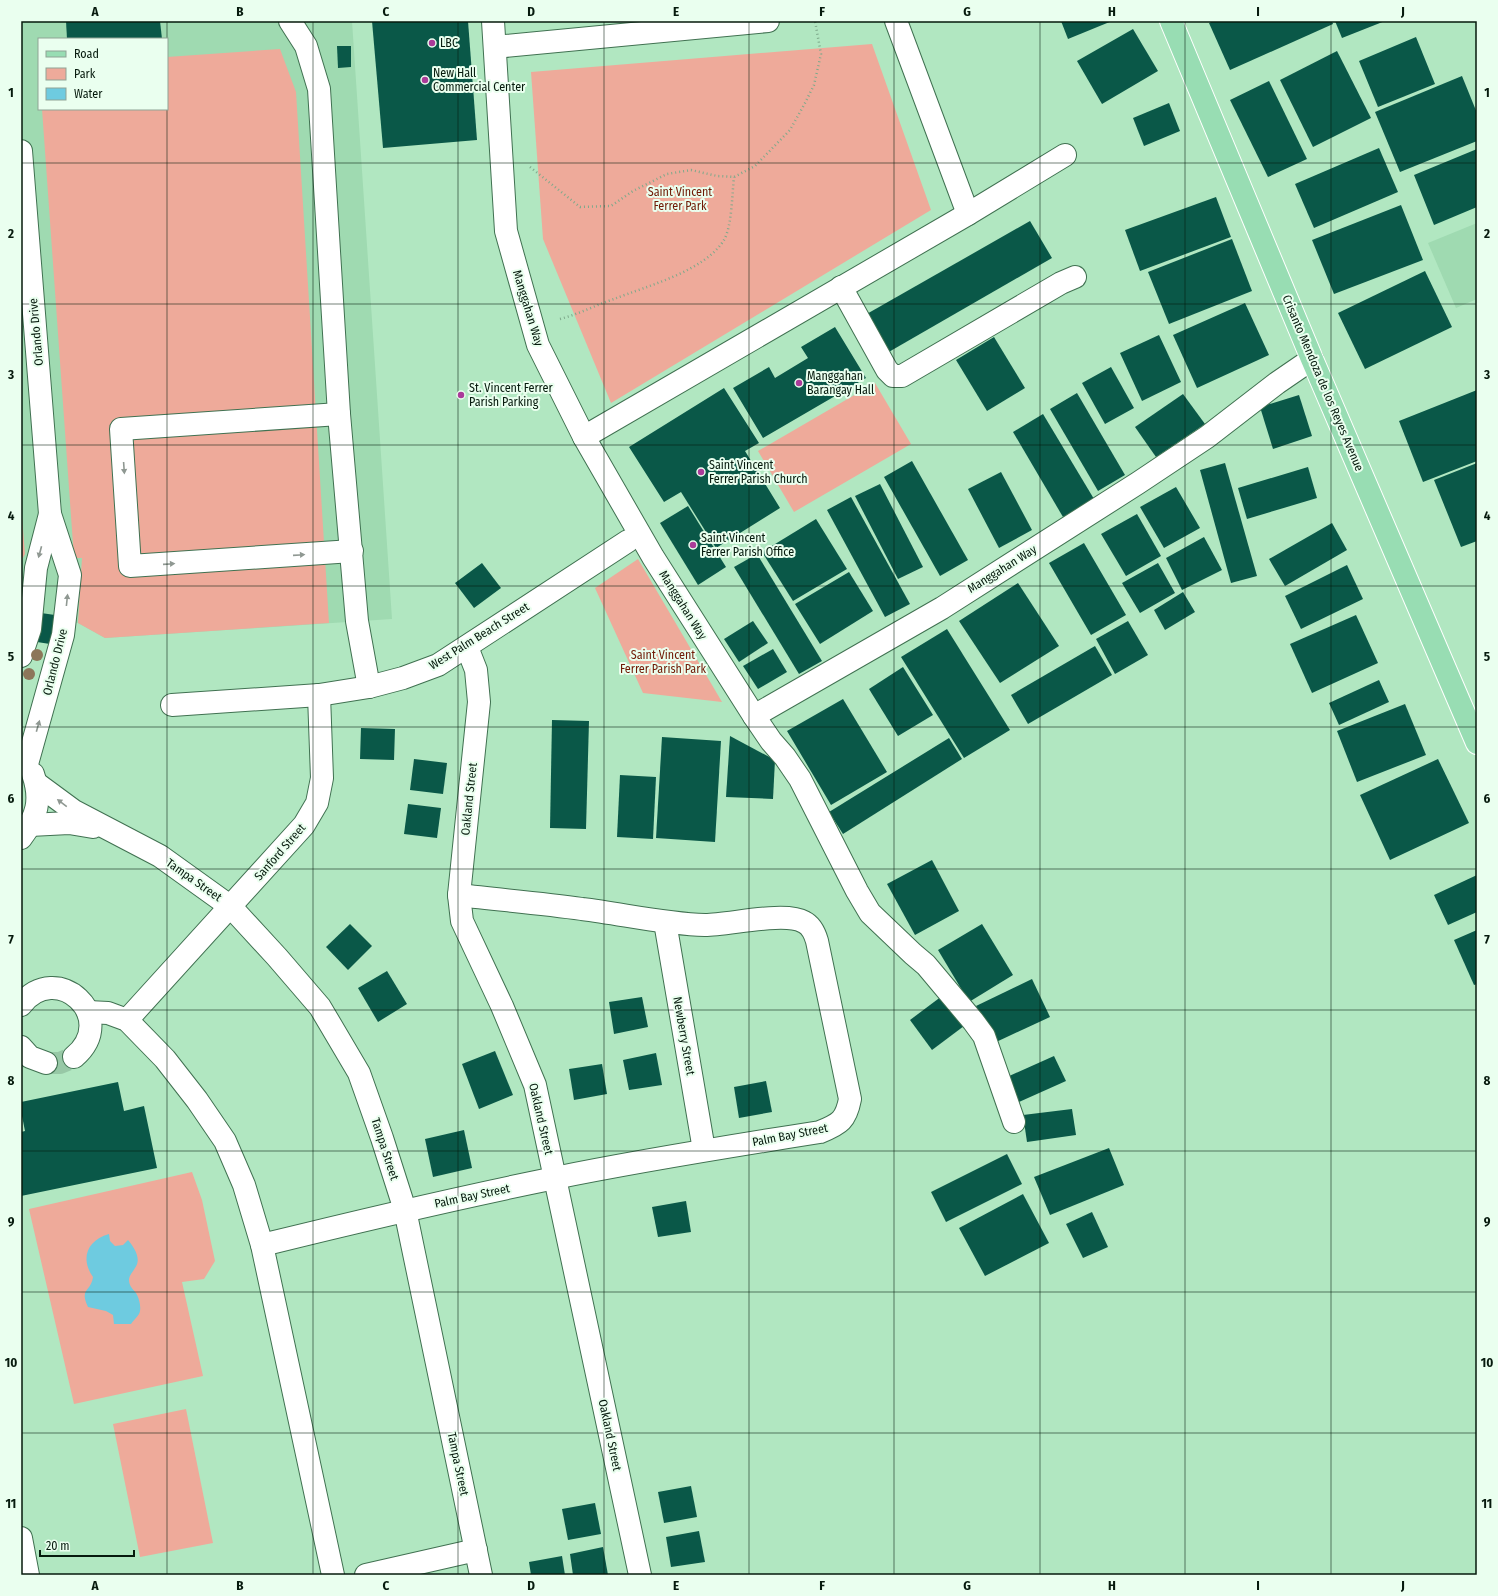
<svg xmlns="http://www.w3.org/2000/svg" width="1498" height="1596" font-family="'Fira Sans Condensed',sans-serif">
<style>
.built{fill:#9fdab1;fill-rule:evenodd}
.green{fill:#eeaa9a}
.water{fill:#6ecbe0}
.building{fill:#0a5848}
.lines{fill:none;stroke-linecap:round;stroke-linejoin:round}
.minor-tunnel{stroke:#97c8a6;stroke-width:22;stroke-dasharray:22 11;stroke-linecap:butt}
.minor-casing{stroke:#407151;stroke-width:24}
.major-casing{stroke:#fff;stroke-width:24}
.path{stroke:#7ea98b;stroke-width:2.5;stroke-dasharray:1 3;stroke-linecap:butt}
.minor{stroke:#fff;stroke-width:22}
.major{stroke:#98ddb3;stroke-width:22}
.tree{fill:#8d765a}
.oneway{fill:#8f9892}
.grid{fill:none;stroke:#061a0d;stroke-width:1;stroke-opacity:0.55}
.poi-dot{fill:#aa3b99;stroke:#eaffef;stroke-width:1.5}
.labels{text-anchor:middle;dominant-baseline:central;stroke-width:4;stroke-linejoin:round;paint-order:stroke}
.poi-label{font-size:12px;fill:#061a0d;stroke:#eaffef;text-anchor:start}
.park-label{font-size:12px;fill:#701a05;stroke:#eaffef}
.street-label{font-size:12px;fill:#061a0d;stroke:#eaffef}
.neatline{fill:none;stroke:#061a0d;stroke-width:1.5}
.grid-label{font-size:13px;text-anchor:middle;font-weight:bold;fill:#061a0d}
</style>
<rect width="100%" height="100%" fill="#b1e7c1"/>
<g class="built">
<path d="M21,21H352L392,619L105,638L78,623L21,615ZM39,39H167V109H39Z"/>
<path d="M1477,223V299L1456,308L1428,243Z"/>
</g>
<g class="green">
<path d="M872,44L931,210L611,403L543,239L531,72Z"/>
<path d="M280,49L296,92L329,623L105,638L78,623L82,558H74L42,109H167V57Z"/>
<path d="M875,383L911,444L794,512L758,451Z"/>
<path d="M21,505L25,554L21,561Z"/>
<path d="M638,559L722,702L643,693L595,588Z"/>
<path d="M192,1172L202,1200L215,1261L204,1279L182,1282L203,1376L74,1404L29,1209Z"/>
<path d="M186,1409L213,1543L140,1557L113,1424Z"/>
</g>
<path class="water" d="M109,1234L110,1241L115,1246L123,1245L128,1240C134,1247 142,1259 135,1268C133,1272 130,1274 129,1279C129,1286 132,1288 136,1293C139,1298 142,1308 139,1314C137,1317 133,1321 131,1324H114L113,1315L106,1311L88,1307C79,1288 91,1292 93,1277C80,1259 87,1240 109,1234Z"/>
<g class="building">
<path d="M66,21H160L162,39H67Z"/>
<path d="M372,21H468L477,140L383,148Z"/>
<path d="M1061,21H1112L1068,39Z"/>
<path d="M1213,21H1332L1333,24L1230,70L1209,23Z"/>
<path d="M1335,21H1385L1342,38Z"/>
<path d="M1133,29L1158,71L1102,104L1077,61Z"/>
<path d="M1416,37L1435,84L1378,107L1359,61Z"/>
<path d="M337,46H351V67L338,68Z"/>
<path d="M1337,51L1371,118L1313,147L1280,80Z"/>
<path d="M1462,76L1477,113V141L1400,172L1375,112Z"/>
<path d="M1269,81L1307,159L1268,177L1230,100Z"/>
<path d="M1169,103L1180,131L1144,146L1133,118Z"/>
<path d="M1379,148L1398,192L1314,228L1295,184Z"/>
<path d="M1477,149V207L1434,225L1414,175Z"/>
<path d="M1216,197L1231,237L1140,271L1125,230Z"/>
<path d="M1401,205L1423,260L1334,294L1312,240Z"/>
<path d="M1030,221L1052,258L887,353L865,315Z"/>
<path d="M1232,239L1252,291L1169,324L1148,272Z"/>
<path d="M1425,271L1452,327L1365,369L1338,313Z"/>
<path d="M1245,303L1269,355L1197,388L1173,335Z"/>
<path d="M835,327L866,378L763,438L733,388L769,367L775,378L808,358L801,347Z"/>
<path d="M1159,335L1181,382L1142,401L1120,353Z"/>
<path d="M994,337L1025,388L987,411L956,360Z"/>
<path d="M1111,367L1134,408L1105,424L1082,383Z"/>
<path d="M724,388L759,443L745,451L780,508L716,548L681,492L664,502L629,447Z"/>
<path d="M1477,390V461L1423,482L1399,421Z"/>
<path d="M1077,393L1125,475L1098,491L1050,409Z"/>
<path d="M1183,394L1205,424L1156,457L1135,427Z"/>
<path d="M1299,395L1312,436L1273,449L1260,407Z"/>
<path d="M1043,414L1094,499L1063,517L1013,432Z"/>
<path d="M912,461L968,560L940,576L884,477Z"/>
<path d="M1225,463L1257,576L1231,583L1200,470Z"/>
<path d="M1477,463V541L1461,547L1434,480Z"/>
<path d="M1308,467L1317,498L1247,519L1238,488Z"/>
<path d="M1001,472L1032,530L999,548L968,489Z"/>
<path d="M880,484L923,567L898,579L855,496Z"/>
<path d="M1176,487L1200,528L1164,548L1140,507Z"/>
<path d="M851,497L910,604L885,617L827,510Z"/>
<path d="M688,506L726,567L698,585L660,523Z"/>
<path d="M1137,514L1161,556L1126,576L1101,534Z"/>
<path d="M816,519L847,569L793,601L762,552Z"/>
<path d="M1332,523L1347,550L1285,586L1269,559Z"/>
<path d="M1204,537L1222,570L1182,590L1166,558Z"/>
<path d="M1084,543L1126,615L1091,635L1049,563Z"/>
<path d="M757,554L822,661L799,674L734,567Z"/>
<path d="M482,563L501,588L474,608L455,583Z"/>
<path d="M1158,563L1175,593L1140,613L1122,583Z"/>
<path d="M1347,565L1363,599L1301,629L1285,596Z"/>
<path d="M849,572L873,611L820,644L795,604Z"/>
<path d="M1018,583L1059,646L1000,683L959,621Z"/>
<path d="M1183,592L1195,612L1165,630L1154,610Z"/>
<path d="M41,613L55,615L50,644L37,642Z"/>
<path d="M1356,615L1378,663L1312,693L1290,644Z"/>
<path d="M753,621L768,643L739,662L724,639Z"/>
<path d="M1128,621L1148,655L1115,674L1096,639Z"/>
<path d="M947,629L1010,730L964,758L901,657Z"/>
<path d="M1095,646L1112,675L1028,724L1011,695Z"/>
<path d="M773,649L787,672L758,689L743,666Z"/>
<path d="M903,667L933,715L898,736L869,689Z"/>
<path d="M1379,680L1389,702L1339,725L1329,703Z"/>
<path d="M843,699L887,772L831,805L787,731Z"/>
<path d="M1405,704L1426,755L1357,782L1337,731Z"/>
<path d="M552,720L589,721L586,829L550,828Z"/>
<path d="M361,728L395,729L394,760L360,759Z"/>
<path d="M730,736L775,760L773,799L726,797Z"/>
<path d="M662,737L721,741L715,842L656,838Z"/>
<path d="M949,738L962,759L843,834L829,812Z"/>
<path d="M414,759L447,763L443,794L410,790Z"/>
<path d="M1438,759L1469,823L1390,860L1360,795Z"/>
<path d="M620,775L656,777L653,839L617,837Z"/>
<path d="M408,804L441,808L437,838L404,834Z"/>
<path d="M932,860L959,911L915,935L887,884Z"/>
<path d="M1477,875V912L1448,925L1434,895Z"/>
<path d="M350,924L372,946L348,970L326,947Z"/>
<path d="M982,924L1013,975L969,1002L938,950Z"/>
<path d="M1477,930V984L1474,985L1454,940Z"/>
<path d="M387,971L407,1004L378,1022L358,988Z"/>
<path d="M1032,979L1050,1017L994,1043L976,1006Z"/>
<path d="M946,993L968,1023L932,1050L910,1020Z"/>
<path d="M642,997L648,1027L614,1034L609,1002Z"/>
<path d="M495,1051L513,1095L479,1109L462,1064Z"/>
<path d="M656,1053L662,1085L629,1090L623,1060Z"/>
<path d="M1054,1056L1066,1081L1019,1102L1007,1077Z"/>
<path d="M602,1064L607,1094L574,1100L569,1069Z"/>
<path d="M766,1081L772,1112L739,1118L734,1087Z"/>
<path d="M118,1082L124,1111L144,1106L157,1168L21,1196V1132L25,1131L21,1111V1102Z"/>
<path d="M1072,1109L1076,1135L1027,1142L1023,1115Z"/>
<path d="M464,1130L472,1168L433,1177L425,1139Z"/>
<path d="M1109,1148L1124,1185L1050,1215L1034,1177Z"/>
<path d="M1007,1154L1022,1184L946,1222L931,1192Z"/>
<path d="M1023,1194L1049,1243L985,1276L959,1228Z"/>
<path d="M686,1201L691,1232L658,1237L652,1207Z"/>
<path d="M1092,1212L1108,1247L1083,1258L1066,1224Z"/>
<path d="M691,1486L697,1517L664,1523L658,1492Z"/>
<path d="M595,1503L601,1534L568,1540L562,1509Z"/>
<path d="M699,1531L705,1562L671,1567L666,1537Z"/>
<path d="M603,1547L608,1575H573L570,1554Z"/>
<path d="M562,1556L565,1575H531L529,1562Z"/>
</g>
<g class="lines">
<path class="minor-tunnel" d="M46,1063H60L74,1057"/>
<g class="minor-casing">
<g id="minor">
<path d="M290,21L306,46L319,89L339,414L357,621L369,687"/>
<path d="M493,21L506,231L538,345L584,437L653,557L754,716L771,741L785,757L800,779L857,891L870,913L913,954L926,965L973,1021L984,1036L1014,1122"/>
<path d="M896,21L968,214"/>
<path d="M495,47L768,21"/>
<path d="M21,151L50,514L70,575L63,635L27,764"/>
<path d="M841,287L887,370L893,376H902L1061,283L1075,277"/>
<path d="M339,414L121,429L130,566L352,551"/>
<path d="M584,437L968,214L1065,155"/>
<path d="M467,647L476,670L479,702L459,895L462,921L502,1006L535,1085L640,1575"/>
<path d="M21,656L30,629L36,568L50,514"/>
<path d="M172,705L319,695L369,687L403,678L438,665L628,541"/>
<path d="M754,716L942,608L1138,483L1207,437L1277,383L1312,359"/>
<path d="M36,783L74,811L160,856L231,907L277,957L320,1007L359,1073L382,1138L405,1210L481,1575"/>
<path d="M30,825L69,823L93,827"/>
<path d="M21,838C37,817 42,800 33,774"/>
<path d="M665,922L704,1150"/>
<path d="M21,1005C56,959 121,1017 74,1057"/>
<path d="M88,1012L108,1013L127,1020L165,1059L197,1100L225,1141L244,1185L262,1245L333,1575"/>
<path d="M127,1020L304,825L317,803L322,778L319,695"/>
<path d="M21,1047L30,1057L46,1063"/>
<path d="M262,1245C359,1221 457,1198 555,1178C643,1160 731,1146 820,1132C840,1124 846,1120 850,1099L817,941C815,934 812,926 804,922C785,911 729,925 705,925C664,924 623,914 582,909C541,903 500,900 459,895"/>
<path d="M21,1538L28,1575"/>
<path d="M366,1575L476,1550"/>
</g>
</g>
<g class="major-casing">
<path id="major" d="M1171,21L1312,359L1477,743"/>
</g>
<g class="path">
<path d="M530,167L580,207L611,206L633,191L667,174L691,170L717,176L734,177L755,166L790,130L804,105L814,85L821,54L815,21"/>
<path d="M560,319C579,314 596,305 614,299C647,286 705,271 724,240C732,226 732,194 734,177"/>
</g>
<use href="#minor" class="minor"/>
<use href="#major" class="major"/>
</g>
<g class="tree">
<circle cx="37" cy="655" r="6"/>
<circle cx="29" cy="674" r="6"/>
</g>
<defs><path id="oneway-solid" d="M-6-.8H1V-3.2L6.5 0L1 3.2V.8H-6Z"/></defs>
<g class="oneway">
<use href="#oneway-solid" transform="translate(124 468) rotate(86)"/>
<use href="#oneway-solid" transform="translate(40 552) rotate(105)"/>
<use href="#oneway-solid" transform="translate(299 555) rotate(-4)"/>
<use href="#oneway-solid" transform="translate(169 564) rotate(-4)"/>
<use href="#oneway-solid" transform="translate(67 600) rotate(-84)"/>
<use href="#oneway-solid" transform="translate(38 726) rotate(-74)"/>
<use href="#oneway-solid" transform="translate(62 803) rotate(-143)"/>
</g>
<path class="grid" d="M167,21V1575M313,21V1575M458,21V1575M604,21V1575M749,21V1575M894,21V1575M1040,21V1575M1185,21V1575M1331,21V1575M21,163H1477M21,304H1477M21,445H1477M21,586H1477M21,727H1477M21,869H1477M21,1010H1477M21,1151H1477M21,1292H1477M21,1433H1477"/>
<g class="poi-dot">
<circle cx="432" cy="43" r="4"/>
<circle cx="425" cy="80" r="4"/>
<circle cx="799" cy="383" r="4"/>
<circle cx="461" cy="395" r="4"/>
<circle cx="701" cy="472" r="4"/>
<circle cx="693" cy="545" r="4"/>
</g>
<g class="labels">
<g class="poi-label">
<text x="440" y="43">LBC</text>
<text x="433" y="73">New Hall<tspan x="433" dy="14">Commercial Center</tspan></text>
<text x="807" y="376">Manggahan<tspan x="807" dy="14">Barangay Hall</tspan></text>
<text x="469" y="388">St. Vincent Ferrer<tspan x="469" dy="14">Parish Parking</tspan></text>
<text x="709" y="465">Saint Vincent<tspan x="709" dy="14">Ferrer Parish Church</tspan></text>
<text x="701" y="538">Saint Vincent<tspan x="701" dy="14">Ferrer Parish Office</tspan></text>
</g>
<g class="park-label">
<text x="680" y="192">Saint Vincent<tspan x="680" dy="14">Ferrer Park</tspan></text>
<text x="663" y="655">Saint Vincent<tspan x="663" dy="14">Ferrer Parish Park</tspan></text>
</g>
<g class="street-label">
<text transform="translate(528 308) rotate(73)">Manggahan Way</text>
<text transform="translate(36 332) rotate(-95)">Orlando Drive</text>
<text transform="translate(1323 383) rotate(67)">Crisanto Mendoza de los Reyes Avenue</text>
<text transform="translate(1002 569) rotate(-32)">Manggahan Way</text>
<text transform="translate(683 605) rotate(58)">Manggahan Way</text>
<text transform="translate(479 636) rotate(-32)">West Palm Beach Street</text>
<text transform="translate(55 662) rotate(-76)">Orlando Drive</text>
<text transform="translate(469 799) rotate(-84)">Oakland Street</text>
<text transform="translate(280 852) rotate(-49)">Sanford Street</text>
<text transform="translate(194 880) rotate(35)">Tampa Street</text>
<text transform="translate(684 1036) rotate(80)">Newberry Street</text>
<text transform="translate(541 1119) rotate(77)">Oakland Street</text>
<text transform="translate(790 1135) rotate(-11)">Palm Bay Street</text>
<text transform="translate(385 1149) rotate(72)">Tampa Street</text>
<text transform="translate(472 1196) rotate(-12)">Palm Bay Street</text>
<text transform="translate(610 1435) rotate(78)">Oakland Street</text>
<text transform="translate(458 1464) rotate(78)">Tampa Street</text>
</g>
</g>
<rect width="1498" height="1596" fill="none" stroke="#eaffef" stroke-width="44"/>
<rect x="38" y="38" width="130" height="72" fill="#eaffef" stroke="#8fa395"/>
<rect x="46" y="51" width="20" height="6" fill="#98ddb3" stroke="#8fa395"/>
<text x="74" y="58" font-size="12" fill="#061a0d">Road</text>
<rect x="46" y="68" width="20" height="12" fill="#eeaa9a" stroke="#8fa395"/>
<text x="74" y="78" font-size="12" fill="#061a0d">Park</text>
<rect x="46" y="88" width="20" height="12" fill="#6ecbe0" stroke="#8fa395"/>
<text x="74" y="98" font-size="12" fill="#061a0d">Water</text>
<path d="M40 1550v6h94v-6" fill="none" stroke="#061a0d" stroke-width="2"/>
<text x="46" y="1550" font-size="12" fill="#061a0d" stroke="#eaffef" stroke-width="3" paint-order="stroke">20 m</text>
<rect x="22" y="22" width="1454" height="1552" class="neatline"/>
<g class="grid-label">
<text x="95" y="16">A</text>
<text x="240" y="16">B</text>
<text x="386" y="16">C</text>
<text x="531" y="16">D</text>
<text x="676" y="16">E</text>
<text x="822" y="16">F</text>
<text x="967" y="16">G</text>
<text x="1112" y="16">H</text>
<text x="1258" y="16">I</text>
<text x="1403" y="16">J</text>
<text x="11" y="97">1</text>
<text x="1487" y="97">1</text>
<text x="11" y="238">2</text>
<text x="1487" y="238">2</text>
<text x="11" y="379">3</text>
<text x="1487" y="379">3</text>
<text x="11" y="520">4</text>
<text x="1487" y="520">4</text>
<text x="11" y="661">5</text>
<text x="1487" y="661">5</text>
<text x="11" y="803">6</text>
<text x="1487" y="803">6</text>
<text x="11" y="944">7</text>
<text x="1487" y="944">7</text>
<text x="11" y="1085">8</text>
<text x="1487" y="1085">8</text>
<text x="11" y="1226">9</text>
<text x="1487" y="1226">9</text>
<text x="11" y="1367">10</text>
<text x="1487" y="1367">10</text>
<text x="11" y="1508">11</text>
<text x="1487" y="1508">11</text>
<text x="95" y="1590">A</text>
<text x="240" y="1590">B</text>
<text x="386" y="1590">C</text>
<text x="531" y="1590">D</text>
<text x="676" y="1590">E</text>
<text x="822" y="1590">F</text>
<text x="967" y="1590">G</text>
<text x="1112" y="1590">H</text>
<text x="1258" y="1590">I</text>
<text x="1403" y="1590">J</text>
</g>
</svg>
